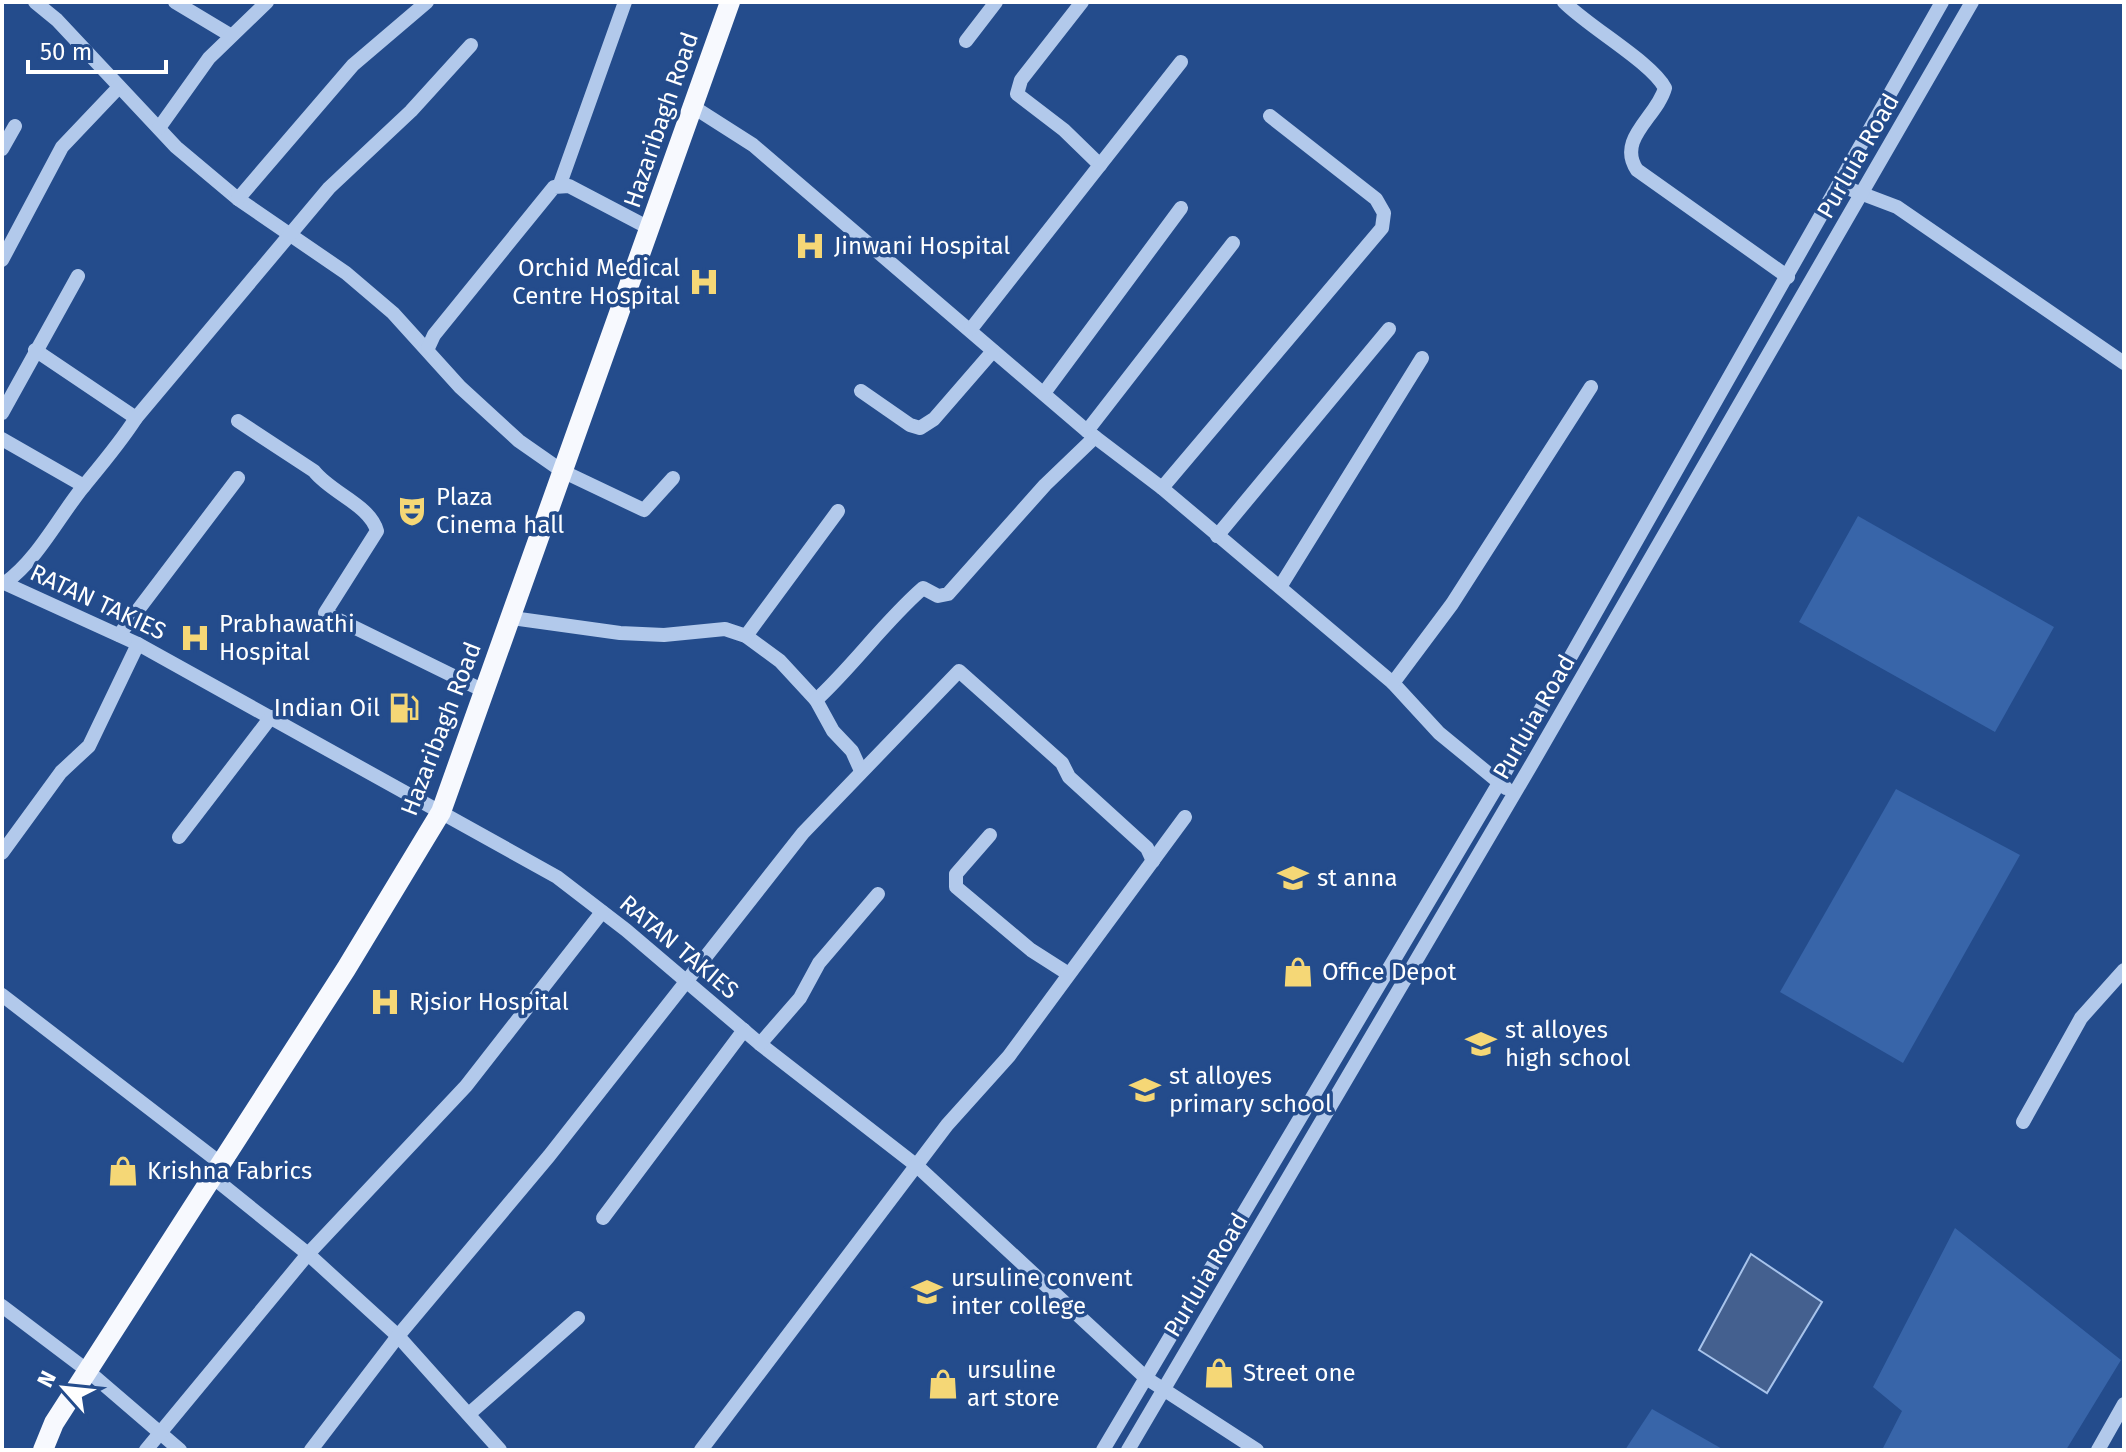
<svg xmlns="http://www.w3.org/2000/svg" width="2126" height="1452" font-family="'Fira Sans',sans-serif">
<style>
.green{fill:#3865a9}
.water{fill:#44608f;stroke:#a7c3eb;stroke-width:2}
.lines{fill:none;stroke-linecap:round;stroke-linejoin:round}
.minor{stroke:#b2c9eb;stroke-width:14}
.major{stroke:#f7f9fe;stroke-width:20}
.labels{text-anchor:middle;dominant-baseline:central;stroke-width:7;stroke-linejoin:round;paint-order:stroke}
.street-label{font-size:24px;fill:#fff;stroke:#244c8c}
.poi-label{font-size:24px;fill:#fff;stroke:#244c8c;text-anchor:start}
</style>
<rect width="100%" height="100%" fill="#244c8c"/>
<g class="green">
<path d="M1858,516L2054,627L1995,732L1799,622Z"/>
<path d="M1896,789L2020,855L1903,1063L1780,992Z"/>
<path d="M1955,1228L2121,1360L2066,1450H1882L1902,1411L1873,1387Z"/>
<path d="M1652,1409L1724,1450H1625Z"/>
</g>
<path class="water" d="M1751,1254L1822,1302L1767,1393L1699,1350Z"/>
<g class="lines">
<g class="minor">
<path d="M35,2L57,20L176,147L238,199L346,273L393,313L460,387L519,441L562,471L644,510L673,478"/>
<path d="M175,2L230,35"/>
<path d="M1082,2L1021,80L1017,94L1064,130L1100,165"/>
<path d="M1564,2C1590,28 1651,62 1665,88C1657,117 1616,139 1637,170L1788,277"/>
<path d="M966,41L996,2"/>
<path d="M695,108L753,145L1087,431L1162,488L1393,683L1439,733L1506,788"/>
<path d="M159,128L209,58L267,2"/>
<path d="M2,149L15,126"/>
<path d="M560,184L625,2"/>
<path d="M1839,185L1897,207L2124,363"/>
<path d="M238,199L353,65L427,2"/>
<path d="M2,260L62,147L119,87"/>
<path d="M971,329L1181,62"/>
<path d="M428,348L434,335L554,187L569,186L651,229"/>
<path d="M35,350L136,418"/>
<path d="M861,391L910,425L920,428L934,419L993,351"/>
<path d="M1044,393L1181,208"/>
<path d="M2,413L78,276"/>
<path d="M238,421L314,471C331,493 370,505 377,531L325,613L484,691"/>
<path d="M1087,431L1233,243"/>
<path d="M2,439L84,486"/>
<path d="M1162,488L1382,228L1384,213L1376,199L1270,116"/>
<path d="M1217,536L1389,329"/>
<path d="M2,582L138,644L557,877L626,930L760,1044L917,1166L1146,1378L1257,1450"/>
<path d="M5,583C38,559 58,518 83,487C102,464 120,443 136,418L329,188L411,111L471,45"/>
<path d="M1280,587L1422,358"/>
<path d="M512,618L620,633L664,635L725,629L746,636L780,661L816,700L833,731L852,751L861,771"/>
<path d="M119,635L238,478"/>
<path d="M746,636L838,511"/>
<path d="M1393,683L1452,604L1591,387"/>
<path d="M816,700C854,665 884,622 923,588L938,596L948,594L1045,485L1095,437"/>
<path d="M990,835L956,874V887L1031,950L1067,973"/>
<path d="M179,837L271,717"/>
<path d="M2,853L61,772L89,746L138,644"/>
<path d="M2,995L219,1162"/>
<path d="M760,1044L800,998L819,963L878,894"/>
<path d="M2023,1122L2081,1018L2124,970"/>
<path d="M210,1175L308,1254L398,1336L500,1450"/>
<path d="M603,1218L744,1030"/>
<path d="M2,1306L88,1371L180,1450"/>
<path d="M470,1413L578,1318"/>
<path d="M146,1450L308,1254L466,1086L602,912"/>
<path d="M311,1450L398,1336L549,1156L803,833L959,671L1062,763L1069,777L1147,848L1153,861"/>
<path d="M701,1450L947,1125L1009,1056L1185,817"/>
<path d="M1103,1450L1499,783L1942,2"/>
<path d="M1128,1450L1530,767L1972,2"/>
<path d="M2098,1450L2124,1404"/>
</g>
<path class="major" d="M43,1450L54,1423L346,969L441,812L730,2"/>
</g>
<defs>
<g id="hospital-bare" transform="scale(2.4)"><path d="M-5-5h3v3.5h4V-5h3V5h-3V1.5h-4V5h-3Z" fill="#f5d776" stroke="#244c8c" stroke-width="2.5" paint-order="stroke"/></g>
<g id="theatre-bare" transform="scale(2.4)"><path d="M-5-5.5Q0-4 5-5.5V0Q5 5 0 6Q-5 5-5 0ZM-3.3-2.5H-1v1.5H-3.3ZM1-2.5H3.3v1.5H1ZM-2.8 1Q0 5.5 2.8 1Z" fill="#f5d776" stroke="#244c8c" stroke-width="2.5" paint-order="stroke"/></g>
<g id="fuel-bare" transform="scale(2.4)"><path d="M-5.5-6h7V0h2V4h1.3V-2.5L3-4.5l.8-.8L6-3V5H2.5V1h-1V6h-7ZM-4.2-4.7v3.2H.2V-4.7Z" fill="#f5d776" stroke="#244c8c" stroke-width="2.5" paint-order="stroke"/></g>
<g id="school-bare" transform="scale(2.4)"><path d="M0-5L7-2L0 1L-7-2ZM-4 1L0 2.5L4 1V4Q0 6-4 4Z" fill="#f5d776" stroke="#244c8c" stroke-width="2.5" paint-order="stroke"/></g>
<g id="shop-bare" transform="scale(2.4)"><path d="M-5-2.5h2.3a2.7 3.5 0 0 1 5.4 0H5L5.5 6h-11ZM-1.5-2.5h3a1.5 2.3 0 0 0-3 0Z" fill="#f5d776" stroke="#244c8c" stroke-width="2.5" paint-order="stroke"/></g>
<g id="university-bare" transform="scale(2.4)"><path d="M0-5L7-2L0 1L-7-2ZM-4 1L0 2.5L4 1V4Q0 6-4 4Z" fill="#f5d776" stroke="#244c8c" stroke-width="2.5" paint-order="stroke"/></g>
</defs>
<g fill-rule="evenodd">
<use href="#hospital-bare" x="810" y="246"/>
<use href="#hospital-bare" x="704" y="282"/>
<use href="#theatre-bare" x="412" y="511"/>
<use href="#hospital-bare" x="195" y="638"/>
<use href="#fuel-bare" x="404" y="708"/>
<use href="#school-bare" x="1293" y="878"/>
<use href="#shop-bare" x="1298" y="972"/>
<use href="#hospital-bare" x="385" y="1002"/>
<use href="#school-bare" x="1481" y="1044"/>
<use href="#school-bare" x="1145" y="1090"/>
<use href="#shop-bare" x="123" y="1171"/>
<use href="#university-bare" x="927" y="1292"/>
<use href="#shop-bare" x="1219" y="1373"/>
<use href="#shop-bare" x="943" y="1384"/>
</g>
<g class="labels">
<g class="street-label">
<text transform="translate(661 120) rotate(-71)">Hazaribagh Road</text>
<text transform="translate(1858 156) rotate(-60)">Purluia Road</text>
<text transform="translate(98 602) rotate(25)">RATAN TAKIES</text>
<text transform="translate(1534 717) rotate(-60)">Purluia Road</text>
<text transform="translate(441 729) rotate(-69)">Hazaribagh Road</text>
<text transform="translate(679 947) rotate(40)">RATAN TAKIES</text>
<text transform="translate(1206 1275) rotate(-59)">Purluia Road</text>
</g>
<g class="poi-label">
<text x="834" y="246">Jinwani Hospital</text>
<text x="680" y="268" text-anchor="end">Orchid Medical<tspan x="680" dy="28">Centre Hospital</tspan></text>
<text x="436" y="497">Plaza<tspan x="436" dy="28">Cinema hall</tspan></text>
<text x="219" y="624">Prabhawathi<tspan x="219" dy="28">Hospital</tspan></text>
<text x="380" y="708" text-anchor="end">Indian Oil</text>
<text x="1317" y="878">st anna</text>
<text x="1322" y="972">Office Depot</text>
<text x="409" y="1002">Rjsior Hospital</text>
<text x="1505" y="1030">st alloyes<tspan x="1505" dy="28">high school</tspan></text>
<text x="1169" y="1076">st alloyes<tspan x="1169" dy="28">primary school</tspan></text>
<text x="147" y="1171">Krishna Fabrics</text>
<text x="951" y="1278">ursuline convent<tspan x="951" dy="28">inter college</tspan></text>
<text x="967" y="1370">ursuline<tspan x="967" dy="28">art store</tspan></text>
<text x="1243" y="1373">Street one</text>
</g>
</g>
<rect width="2126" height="1452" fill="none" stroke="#ffffff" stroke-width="8"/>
<g transform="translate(64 1388) rotate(297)" stroke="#244c8c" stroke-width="6" paint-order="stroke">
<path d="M0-6L14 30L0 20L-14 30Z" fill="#ffffff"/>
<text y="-12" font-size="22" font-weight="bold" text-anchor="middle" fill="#ffffff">N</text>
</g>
<path d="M28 60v12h138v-12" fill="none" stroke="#ffffff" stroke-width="4"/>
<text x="40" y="60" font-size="24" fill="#ffffff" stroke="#244c8c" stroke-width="6" paint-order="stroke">50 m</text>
</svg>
